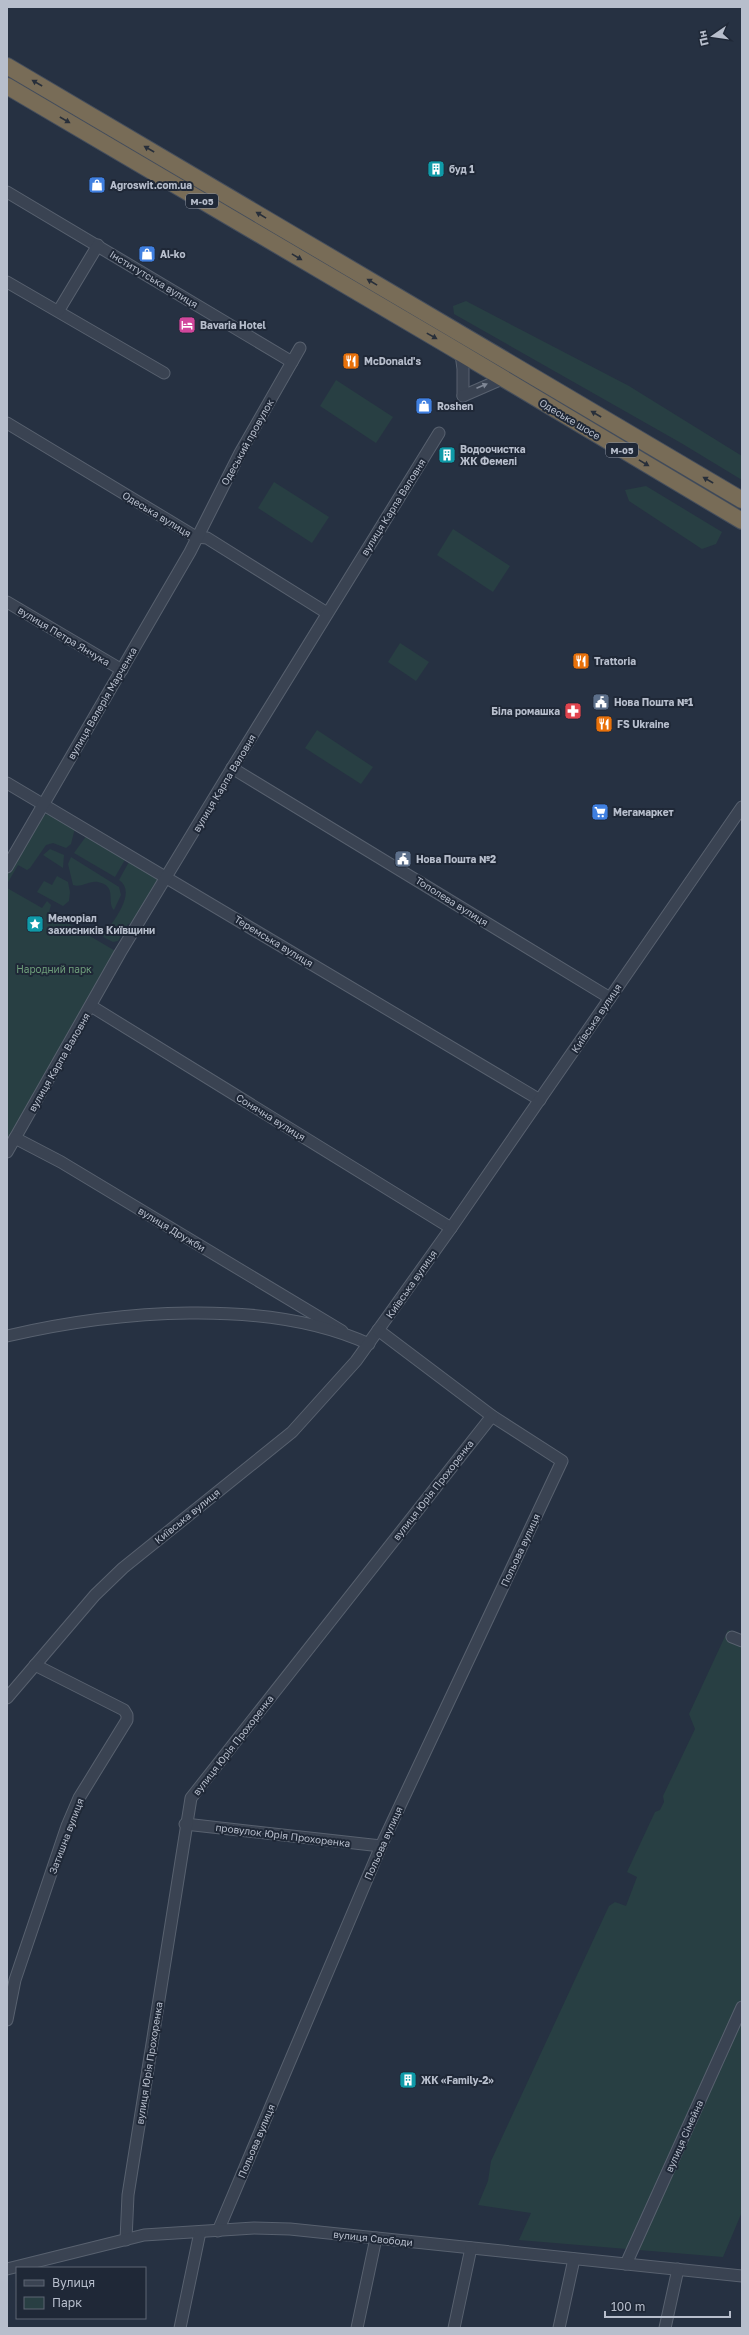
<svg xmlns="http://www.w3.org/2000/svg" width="749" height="2335" font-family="'Golos Text',sans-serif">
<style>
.green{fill:#283f43}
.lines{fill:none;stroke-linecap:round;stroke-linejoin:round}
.minor-casing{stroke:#58616f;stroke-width:13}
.highway-casing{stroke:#454e5c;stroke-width:18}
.minor{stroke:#3a4352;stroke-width:11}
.highway{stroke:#786c57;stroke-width:16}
.oneway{fill:#282f3a}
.oneway2{fill:#7f8795}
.labels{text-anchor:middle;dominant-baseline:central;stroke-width:4;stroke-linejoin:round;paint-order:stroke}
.shield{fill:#1f2837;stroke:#89919f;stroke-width:1}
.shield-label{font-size:9px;font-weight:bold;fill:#b7becc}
.poi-label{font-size:10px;font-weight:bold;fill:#b7becc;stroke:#1f2837;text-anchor:start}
.street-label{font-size:10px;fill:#b7becc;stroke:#1f2837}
.park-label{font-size:10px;fill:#6e9d7a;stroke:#1f2837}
</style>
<rect width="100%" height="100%" fill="#263142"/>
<g class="green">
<path d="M466,301L629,386L742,456V480L681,443L454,314L453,306Z"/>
<path d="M336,380L393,417L376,443L320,406Z"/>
<path d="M274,482L329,517L312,543L258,508Z"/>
<path d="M646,486L722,532L716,544L702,549L629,501L625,490Z"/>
<path d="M453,529L510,566L493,592L437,555Z"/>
<path d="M400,643L429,662L416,681L388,662Z"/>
<path d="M317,730L373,767L361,784L305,748Z"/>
<path d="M47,814L75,828L71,844L66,848L53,843L46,845L30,868L27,870L18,865L7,884V875L42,816Z"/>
<path d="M87,835L126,858L115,877L74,853Z"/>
<path d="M50,849L64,855L63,868L43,855Z"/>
<path d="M71,857L119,887L121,895L114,910C106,902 118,886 98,882C90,880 81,888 73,885L68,864Z"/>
<path d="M130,860L160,879L132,923L128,924L118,941L113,942L103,937C112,922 138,893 119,880Z"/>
<path d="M57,876L68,882L70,892L69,901L63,906L37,892L44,881L52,885Z"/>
<path d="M7,888L42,908L47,901L51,905L49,912L117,952L7,1142Z"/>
<path d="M728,1630L742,1636V2212L723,2257L519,2240L531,2213L478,2205L488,2181L491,2161L609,1906L615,1902L626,1906L637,1877L627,1872L655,1812L660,1810L664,1802L663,1796L695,1729L689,1714Z"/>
</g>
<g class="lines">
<g class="minor-casing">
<g id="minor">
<path d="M7,192L292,362"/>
<path d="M7,282L164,373"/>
<path d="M59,310L98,245"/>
<path d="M461,354L463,369V396"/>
<path d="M463,396L502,379"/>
<path d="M7,423L196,537L207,538L327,613"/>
<path d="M7,602L122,670"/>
<path d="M232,768L610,998"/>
<path d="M7,783L540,1100"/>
<path d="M7,867L190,552L240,453L300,348"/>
<path d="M91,1006L451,1228"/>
<path d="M15,1138L120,953L226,778L439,433"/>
<path d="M7,1152L15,1138L61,1162L342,1331"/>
<path d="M7,1336C114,1311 267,1297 369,1344"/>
<path d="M732,1637L742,1641"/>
<path d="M7,1698L95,1595L123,1568L292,1432L356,1361L451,1228L742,807"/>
<path d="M185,1824L381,1846"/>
<path d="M7,2020L15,1980L67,1826L79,1798L127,1720V1715L124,1710L35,1665"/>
<path d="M218,2231L381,1846L562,1461L492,1416L378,1330"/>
<path d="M126,2240L128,2195L191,1798L492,1416"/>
<path d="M626,2264L742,2007"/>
<path d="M7,2269L144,2235L254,2228L290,2229L742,2276"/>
<path d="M180,2328L200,2232"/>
<path d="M357,2328L376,2238"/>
<path d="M454,2328L471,2248"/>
<path d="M559,2328L574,2259"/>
<path d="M665,2328L678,2269"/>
</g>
</g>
<g class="highway-casing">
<g id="highway">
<path d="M7,66L742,500"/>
<path d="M7,86L449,346L742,521"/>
</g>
</g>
<use href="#minor" class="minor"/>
<use href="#highway" class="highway"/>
</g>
<defs><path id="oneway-solid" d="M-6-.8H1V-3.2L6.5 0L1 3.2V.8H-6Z"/></defs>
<g class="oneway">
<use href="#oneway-solid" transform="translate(37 83) rotate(-150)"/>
<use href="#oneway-solid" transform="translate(65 120) rotate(30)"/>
<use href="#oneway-solid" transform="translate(149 149) rotate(-150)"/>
<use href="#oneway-solid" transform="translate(261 215) rotate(-149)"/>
<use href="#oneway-solid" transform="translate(297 257) rotate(31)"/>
<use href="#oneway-solid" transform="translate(372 282) rotate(-149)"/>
<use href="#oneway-solid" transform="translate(432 336) rotate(29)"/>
<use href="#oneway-solid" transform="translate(596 414) rotate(-150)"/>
<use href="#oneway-solid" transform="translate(644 463) rotate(31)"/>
<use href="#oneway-solid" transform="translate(708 480) rotate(-150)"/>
</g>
<use class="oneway2" href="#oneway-solid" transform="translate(482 386) rotate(-23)"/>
<defs>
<g id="building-square" transform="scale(0.9)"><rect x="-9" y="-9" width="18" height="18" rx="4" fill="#0f9aa8" stroke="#1f2837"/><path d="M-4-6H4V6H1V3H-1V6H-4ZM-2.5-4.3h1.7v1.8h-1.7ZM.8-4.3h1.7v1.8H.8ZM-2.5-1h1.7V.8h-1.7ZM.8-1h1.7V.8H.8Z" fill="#fff"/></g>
<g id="shop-square" transform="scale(0.9)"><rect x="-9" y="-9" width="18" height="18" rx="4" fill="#3f7fe0" stroke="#1f2837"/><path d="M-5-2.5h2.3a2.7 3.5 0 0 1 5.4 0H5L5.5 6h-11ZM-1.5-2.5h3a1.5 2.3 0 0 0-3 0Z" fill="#fff"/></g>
<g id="hotel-square" transform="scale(0.9)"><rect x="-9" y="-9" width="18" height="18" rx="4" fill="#d1479c" stroke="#1f2837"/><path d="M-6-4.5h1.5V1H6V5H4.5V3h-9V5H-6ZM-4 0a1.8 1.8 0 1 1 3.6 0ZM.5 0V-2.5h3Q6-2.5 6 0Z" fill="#fff"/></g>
<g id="restaurant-square" transform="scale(0.9)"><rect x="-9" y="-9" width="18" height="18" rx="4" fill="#e8710a" stroke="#1f2837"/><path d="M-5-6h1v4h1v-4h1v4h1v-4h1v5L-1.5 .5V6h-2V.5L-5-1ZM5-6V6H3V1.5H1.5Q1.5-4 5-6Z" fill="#fff"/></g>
<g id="civic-square" transform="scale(0.9)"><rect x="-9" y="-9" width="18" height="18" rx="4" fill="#5c6f8a" stroke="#1f2837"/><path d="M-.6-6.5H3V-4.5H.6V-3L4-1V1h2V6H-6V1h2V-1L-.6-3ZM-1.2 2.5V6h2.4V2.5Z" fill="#fff"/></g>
<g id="pharmacy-square" transform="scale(0.9)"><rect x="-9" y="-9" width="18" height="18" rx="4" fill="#e0444e" stroke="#1f2837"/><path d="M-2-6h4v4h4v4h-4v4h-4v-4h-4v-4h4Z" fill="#fff"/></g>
<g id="supermarket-square" transform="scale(0.9)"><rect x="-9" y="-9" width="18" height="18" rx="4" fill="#3f7fe0" stroke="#1f2837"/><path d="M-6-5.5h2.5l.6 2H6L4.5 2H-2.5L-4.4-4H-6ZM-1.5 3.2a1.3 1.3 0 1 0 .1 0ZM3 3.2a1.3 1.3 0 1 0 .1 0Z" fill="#fff"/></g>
<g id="sight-square" transform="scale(0.9)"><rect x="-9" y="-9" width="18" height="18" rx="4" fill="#0f9aa8" stroke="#1f2837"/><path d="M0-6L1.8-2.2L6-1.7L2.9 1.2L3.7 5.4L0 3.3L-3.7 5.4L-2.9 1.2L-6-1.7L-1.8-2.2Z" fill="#fff"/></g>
</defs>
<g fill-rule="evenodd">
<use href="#building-square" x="436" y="169"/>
<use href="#shop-square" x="97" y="185"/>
<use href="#shop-square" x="147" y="254"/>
<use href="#hotel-square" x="187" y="325"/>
<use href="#restaurant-square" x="351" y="361"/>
<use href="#shop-square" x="424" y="406"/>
<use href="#building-square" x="447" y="455"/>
<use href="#restaurant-square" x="581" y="661"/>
<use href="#civic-square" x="601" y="702"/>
<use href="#pharmacy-square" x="573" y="711"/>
<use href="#restaurant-square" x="604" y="724"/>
<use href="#supermarket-square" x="600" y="812"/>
<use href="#civic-square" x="403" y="859"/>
<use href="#sight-square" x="35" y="924"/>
<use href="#building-square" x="408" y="2080"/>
</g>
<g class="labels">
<g class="shield">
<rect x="186" y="194" width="32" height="14" rx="3"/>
<rect x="606" y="443" width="32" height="14" rx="3"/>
</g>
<g class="shield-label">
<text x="202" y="201">М-05</text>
<text x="622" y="450">М-05</text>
</g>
<g class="poi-label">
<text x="449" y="169">буд 1</text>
<text x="110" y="185">Agroswit.com.ua</text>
<text x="160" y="254">Al-ko</text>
<text x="200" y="325">Bavaria Hotel</text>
<text x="364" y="361">McDonald's</text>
<text x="437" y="406">Roshen</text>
<text x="460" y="449">Водоочистка<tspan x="460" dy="12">ЖК Фемелі</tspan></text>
<text x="594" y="661">Trattoria</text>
<text x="614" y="702">Нова Пошта №1</text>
<text x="560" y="711" text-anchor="end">Біла ромашка</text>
<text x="617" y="724">FS Ukraine</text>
<text x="613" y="812">Мегамаркет</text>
<text x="416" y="859">Нова Пошта №2</text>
<text x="48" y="918">Меморіал<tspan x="48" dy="12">захисників Київщини</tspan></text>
<text x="421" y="2080">ЖК «Family-2»</text>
</g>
<g class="street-label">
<text transform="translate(154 279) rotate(31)">Інститутська вулиця</text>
<text transform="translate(570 419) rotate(31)">Одеське шосе</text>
<text transform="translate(247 442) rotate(-61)">Одеський провулок</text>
<text transform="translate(393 507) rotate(-58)">вулиця Карпа Валовня</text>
<text transform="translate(157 514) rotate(31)">Одеська вулиця</text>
<text transform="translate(64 636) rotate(31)">вулиця Петра Янчука</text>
<text transform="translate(102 703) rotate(-60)">вулиця Валерія Марченка</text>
<text transform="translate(224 783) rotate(-59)">вулиця Карпа Валовня</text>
<text transform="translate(452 901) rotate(32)">Тополева вулиця</text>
<text transform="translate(274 941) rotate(31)">Теремська вулиця</text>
<text transform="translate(596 1018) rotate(-56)">Київська вулиця</text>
<text transform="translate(59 1062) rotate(-60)">вулиця Карпа Валовня</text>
<text transform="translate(271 1117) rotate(32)">Сонячна вулиця</text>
<text transform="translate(172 1229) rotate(31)">вулиця Дружби</text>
<text transform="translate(411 1284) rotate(-55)">Київська вулиця</text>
<text transform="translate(433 1490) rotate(-52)">вулиця Юрія Прохоренка</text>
<text transform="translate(187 1516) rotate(-39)">Київська вулиця</text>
<text transform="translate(520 1550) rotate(-65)">Польова вулиця</text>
<text transform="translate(233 1745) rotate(-52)">вулиця Юрія Прохоренка</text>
<text transform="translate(283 1835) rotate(7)">провулок Юрія Прохоренка</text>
<text transform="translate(66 1836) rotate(-69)">Затишна вулиця</text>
<text transform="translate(383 1843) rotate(-66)">Польова вулиця</text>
<text transform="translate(149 2063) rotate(-81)">вулиця Юрія Прохоренка</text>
<text transform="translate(684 2136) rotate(-66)">вулиця Сімейна</text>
<text transform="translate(256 2141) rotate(-67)">Польова вулиця</text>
<text transform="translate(373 2238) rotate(6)">вулиця Свободи</text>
</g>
<g class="park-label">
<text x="54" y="969">Народний парк</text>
</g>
</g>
<rect width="749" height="2335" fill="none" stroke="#b7becc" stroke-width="16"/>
<rect x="16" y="2267" width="130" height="52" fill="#1f2837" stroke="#5c6473"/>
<rect x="24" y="2280" width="20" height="6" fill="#3a4352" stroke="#5c6473"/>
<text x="52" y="2287" font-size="12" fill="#b7becc">Вулиця</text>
<rect x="24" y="2297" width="20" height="12" fill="#283f43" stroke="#5c6473"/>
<text x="52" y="2307" font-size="12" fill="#b7becc">Парк</text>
<g transform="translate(713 36) rotate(257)" stroke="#1f2837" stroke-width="3" paint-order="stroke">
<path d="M0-3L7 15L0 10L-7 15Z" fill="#b7becc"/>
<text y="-6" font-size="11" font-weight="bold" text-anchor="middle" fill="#b7becc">Пн</text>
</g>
<path d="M605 2311v6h125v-6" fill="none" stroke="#b7becc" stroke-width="2"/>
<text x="611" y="2311" font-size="12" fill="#b7becc" stroke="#1f2837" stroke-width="3" paint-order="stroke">100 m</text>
</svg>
